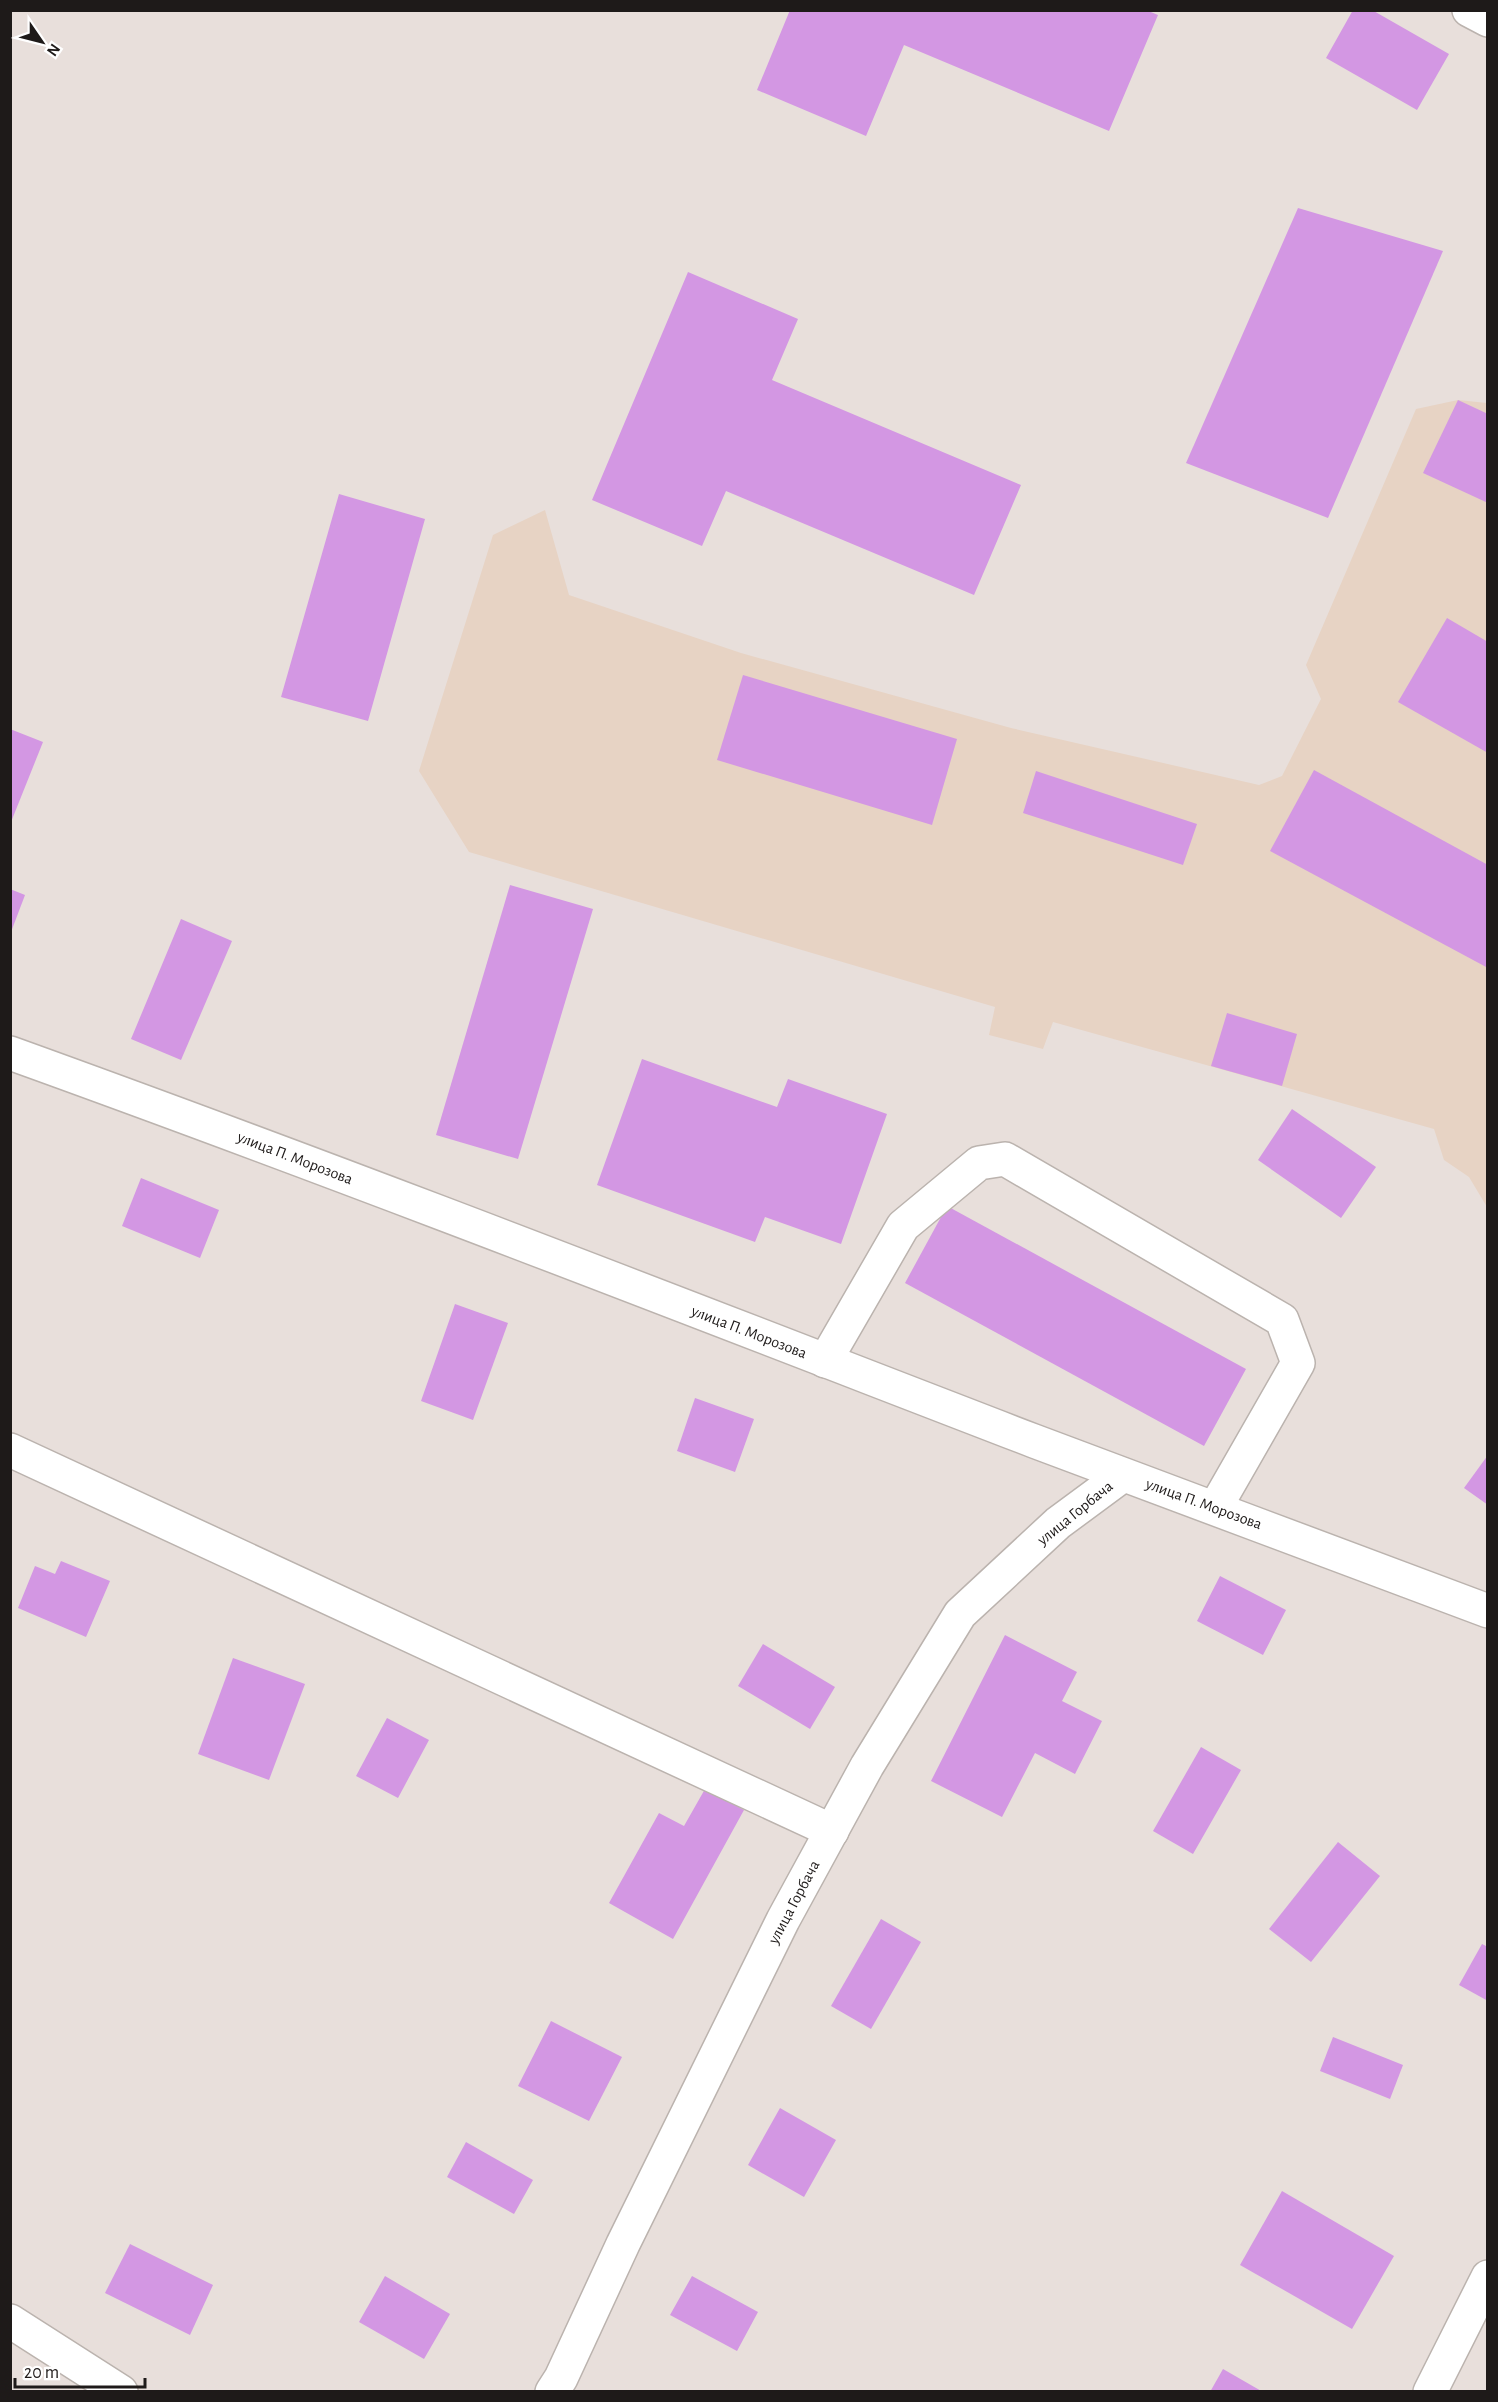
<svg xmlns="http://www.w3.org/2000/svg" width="1498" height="2402" font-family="'Alegreya Sans',sans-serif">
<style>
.industrial{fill:#e7d3c4}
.building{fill:#d397e3}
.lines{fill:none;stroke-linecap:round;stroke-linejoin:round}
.minor-casing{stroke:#bbb3ae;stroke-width:36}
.minor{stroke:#fff;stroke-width:33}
.labels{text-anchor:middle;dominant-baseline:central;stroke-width:5;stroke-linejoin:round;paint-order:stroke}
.street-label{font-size:16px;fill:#1e1a19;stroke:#fff}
</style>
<rect width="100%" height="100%" fill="#e8dfdb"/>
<path class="industrial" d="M1458,400L1487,403V1207L1469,1177L1444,1160L1434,1129L1053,1022L1043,1049L989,1035L995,1007L469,852L419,771L493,535L545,510L569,595L741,653L1011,728L1259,785L1282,776L1321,699L1306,665L1416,409Z"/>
<g class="building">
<path d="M790,10H1146L1158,15L1109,131L904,45L866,136L757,90Z"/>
<path d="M1353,10H1372L1449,54L1417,110L1326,58Z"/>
<path d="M1298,208L1443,251L1328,518L1186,463Z"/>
<path d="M688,272L798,319L772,380L1021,485L974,595L726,491L702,546L592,500Z"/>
<path d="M1458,400L1488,414V503L1423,473Z"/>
<path d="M339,494L425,519L368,721L281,697Z"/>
<path d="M1447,618L1488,642V753L1398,702Z"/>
<path d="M743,675L957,739L932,825L717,760Z"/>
<path d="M10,729L43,742L11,822H10Z"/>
<path d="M1314,770L1488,865V968L1270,851Z"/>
<path d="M1036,771L1197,824L1183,865L1023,813Z"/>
<path d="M510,885L593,909L518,1159L436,1135Z"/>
<path d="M10,889L25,895L11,932H10Z"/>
<path d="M181,919L232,941L181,1060L131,1039Z"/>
<path d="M1227,1013L1297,1034L1282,1086L1211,1066Z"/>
<path d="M642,1059L777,1107L788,1079L887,1114L841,1244L765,1217L755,1242L597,1185Z"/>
<path d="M1292,1109L1376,1167L1341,1218L1258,1160Z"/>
<path d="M141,1178L219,1210L200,1258L122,1226Z"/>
<path d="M947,1206L1246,1369L1204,1446L905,1283Z"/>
<path d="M455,1304L508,1323L473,1420L421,1401Z"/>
<path d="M695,1398L754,1419L735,1472L677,1451Z"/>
<path d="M1488,1455V1505L1464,1488Z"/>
<path d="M61,1561L110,1581L86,1637L18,1608L35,1566L55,1574Z"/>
<path d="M1220,1576L1286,1610L1263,1655L1197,1621Z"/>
<path d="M1005,1635L1077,1672L1062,1701L1102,1721L1075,1774L1035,1753L1002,1817L931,1781Z"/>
<path d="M763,1644L835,1687L810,1729L738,1686Z"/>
<path d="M233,1658L305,1684L269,1780L198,1754Z"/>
<path d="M387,1718L429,1740L398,1798L356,1776Z"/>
<path d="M1201,1747L1241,1770L1193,1854L1153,1831Z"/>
<path d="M705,1789L744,1810L673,1939L609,1903L659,1813L684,1826Z"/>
<path d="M1338,1842L1380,1876L1311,1962L1269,1929Z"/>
<path d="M881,1919L921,1942L871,2029L831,2006Z"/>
<path d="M1482,1944L1488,1947V2001L1459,1985Z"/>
<path d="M551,2021L622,2057L589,2121L518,2086Z"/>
<path d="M1333,2037L1403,2065L1390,2099L1320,2071Z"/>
<path d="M780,2108L836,2140L804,2197L748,2165Z"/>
<path d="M466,2142L533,2180L514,2214L447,2177Z"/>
<path d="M1282,2191L1394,2256L1352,2329L1240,2265Z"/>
<path d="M130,2244L213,2285L190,2335L105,2293Z"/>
<path d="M385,2276L450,2314L424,2359L359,2322Z"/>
<path d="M692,2276L758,2312L737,2351L670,2315Z"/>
<path d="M1223,2369L1263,2392H1210Z"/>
</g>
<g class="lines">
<g class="minor-casing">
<g id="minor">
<path d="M1469,10L1488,20"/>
<path d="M10,1053C354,1177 694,1310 1034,1441C1185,1499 1337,1553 1488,1611"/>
<path d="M825,1361L903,1226L979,1163L1005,1159L1282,1320L1298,1363L1215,1508"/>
<path d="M10,1450L832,1831"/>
<path d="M10,2321L121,2392"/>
<path d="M552,2392L561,2378L623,2244L783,1920L867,1766L960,1614L1058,1523L1123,1475"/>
<path d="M1430,2392L1488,2277"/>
</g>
</g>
<use href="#minor" class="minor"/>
</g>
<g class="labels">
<g class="street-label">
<text transform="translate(295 1158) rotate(21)">улица П. Морозова</text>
<text transform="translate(749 1332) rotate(21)">улица П. Морозова</text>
<text transform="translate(1204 1504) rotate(20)">улица П. Морозова</text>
<text transform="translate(1075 1513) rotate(-39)">улица Горбача</text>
<text transform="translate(794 1902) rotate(-62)">улица Горбача</text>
</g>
</g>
<rect width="1498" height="2402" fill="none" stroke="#1e1a19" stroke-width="24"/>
<g transform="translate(42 42) rotate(125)" stroke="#ffffff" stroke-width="4.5" paint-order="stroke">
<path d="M0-4.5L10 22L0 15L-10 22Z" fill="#1e1a19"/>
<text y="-9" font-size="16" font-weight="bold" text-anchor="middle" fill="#1e1a19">N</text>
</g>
<path d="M15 2378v9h130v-9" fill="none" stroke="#1e1a19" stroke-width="3"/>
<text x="24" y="2378" font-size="18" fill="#1e1a19" stroke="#ffffff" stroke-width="4.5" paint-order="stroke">20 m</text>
</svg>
